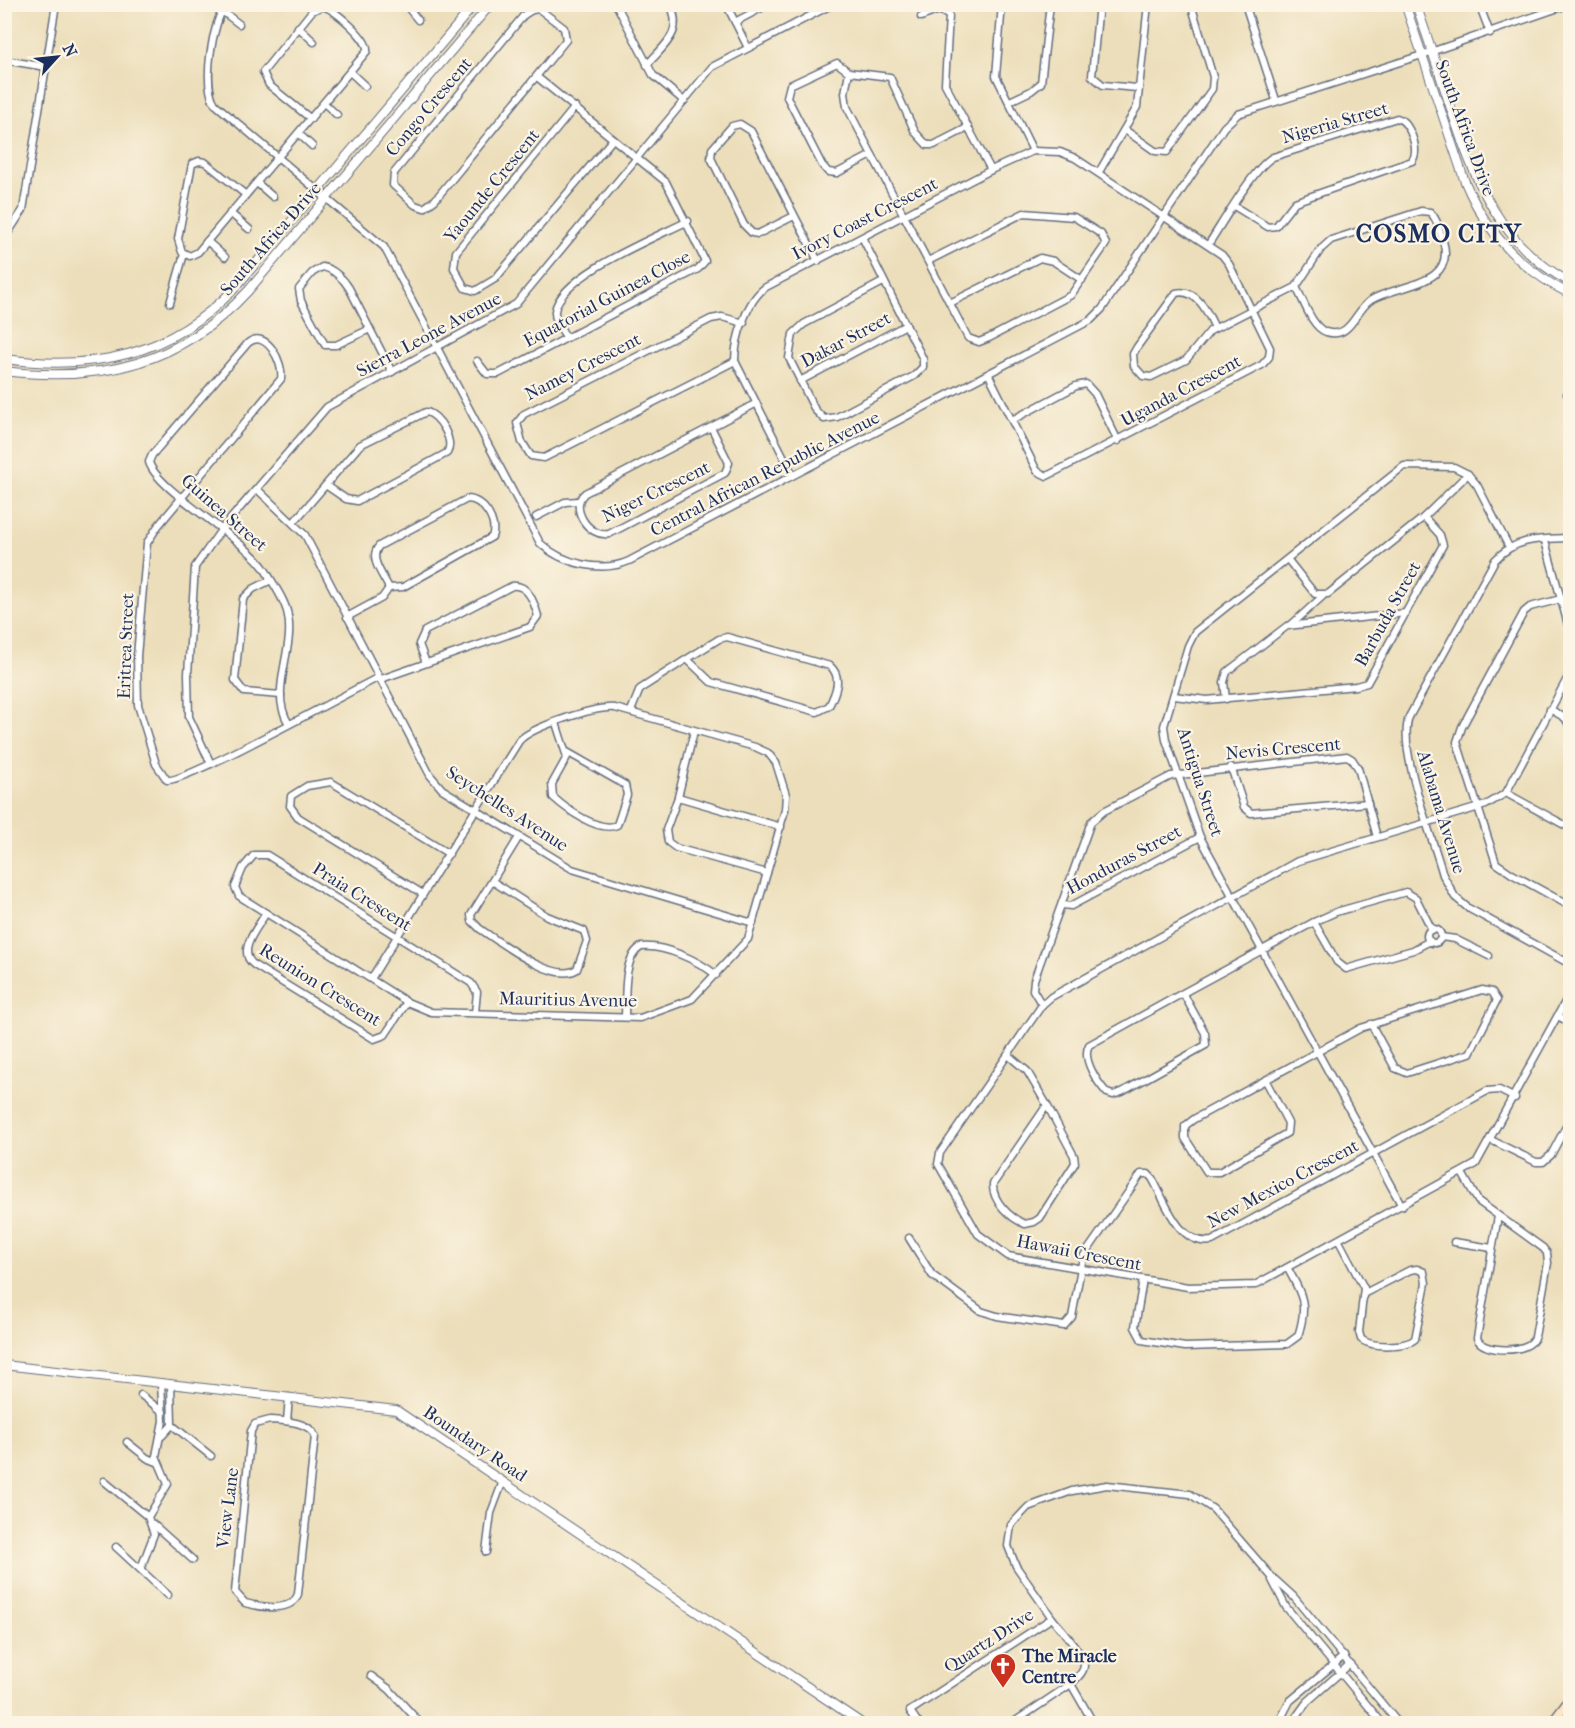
<svg xmlns="http://www.w3.org/2000/svg" width="1575" height="1728" font-family="'IM FELL French Canon',serif">
<style>
.lines{fill:none;stroke-linecap:round;stroke-linejoin:round}
.minor-casing{stroke:#646c7e;stroke-width:9}
.tertiary-casing{stroke:#646c7e;stroke-width:10}
.secondary-casing{stroke:#646c7e;stroke-width:11}
.minor{stroke:#fff;stroke-width:6}
.tertiary{stroke:#fff;stroke-width:8}
.secondary{stroke:#ffe4c6;stroke-width:8}
.labels{text-anchor:middle;dominant-baseline:central;stroke-width:4.5;stroke-linejoin:round;paint-order:stroke}
.street-label{font-size:18px;fill:#1b2f5e;stroke:#fcf5e5}
.poi-label{font-size:18px;font-weight:bold;fill:#1b2f5e;stroke:#fcf5e5;text-anchor:start}
.district-label{font-size:24px;font-weight:bold;letter-spacing:1.5px;fill:#1b2f5e;stroke:#fcf5e5}
</style>
<rect width="100%" height="100%" fill="#fcf5e5"/>
<filter id="ink" filterUnits="userSpaceOnUse"><feTurbulence type="fractalNoise" baseFrequency=".0167" numOctaves="2"/><feDisplacementMap in="SourceGraphic" scale="12" xChannelSelector="R" yChannelSelector="G"/><feConvolveMatrix kernelMatrix="1 2 1 2 8 2 1 2 1" color-interpolation-filters="sRGB"/></filter>
<filter id="wash" filterUnits="userSpaceOnUse"><feTurbulence type="fractalNoise" baseFrequency=".008" numOctaves="4" result="noise"/><feDisplacementMap in="SourceGraphic" scale="24" xChannelSelector="R" yChannelSelector="G"/><feGaussianBlur stdDeviation="1.35" result="paint"/><feColorMatrix in="noise" values="0 0 0 0 0 0 0 0 0 0 0 0 0 0 0 0 0 1.4 0 .05"/><feComposite in="paint" operator="in"/></filter>
<g filter="url(#wash)">
<rect width="100%" height="100%" fill="#ecdeba"/>
</g>
<g filter="url(#ink)">
<g class="lines">
<g class="minor-casing">
<g id="minor">
<path d="M226,4C212,23 202,84 215,104L384,247L540,543C562,564 602,573 629,561L1091,320L1102,309L1224,127L1238,114L1422,55L1570,4"/>
<path d="M405,4L418,20"/>
<path d="M616,4L653,75L684,101"/>
<path d="M726,4L748,48"/>
<path d="M1002,4L996,76L1033,151"/>
<path d="M1099,4L1092,76L1103,85L1137,88"/>
<path d="M1245,4L1276,100"/>
<path d="M1479,4L1490,33"/>
<path d="M539,9L564,28L566,40L435,200L424,208L415,205L393,185L394,173L524,15L532,10Z"/>
<path d="M222,11L239,24"/>
<path d="M921,17L939,10L949,16L945,84L991,170"/>
<path d="M735,22L769,4"/>
<path d="M298,27L314,42"/>
<path d="M4,60L46,67"/>
<path d="M647,65C665,44 684,33 670,4"/>
<path d="M350,72L365,86"/>
<path d="M849,72L845,93L847,107L968,338L979,342L989,338L1071,295L1106,244L1101,234L1074,217L1024,213L928,261"/>
<path d="M1010,101L1031,91L1041,83L1050,4"/>
<path d="M324,103L337,115"/>
<path d="M575,107L456,252L454,268L465,288L475,291L495,279L613,139"/>
<path d="M1125,130L1155,151L1167,152L1212,89L1213,77L1191,4"/>
<path d="M299,134L312,146"/>
<path d="M872,155L837,173L828,172L822,165L787,97L790,85L837,63L849,72L890,77L915,132L927,145H934L967,128"/>
<path d="M1099,172L1137,107L1148,4"/>
<path d="M257,183L273,197"/>
<path d="M246,195L205,162L199,161L192,164L178,239L182,252L190,256L198,252L367,51C369,39 335,10 323,6L312,11L263,72L269,85L311,119"/>
<path d="M230,213L249,229"/>
<path d="M794,216L758,234L752,233L744,225L711,158L712,149L732,126L740,124L751,131L818,261"/>
<path d="M4,239L23,210L56,4"/>
<path d="M863,239L923,359V367L914,376L837,417L824,419L815,410L789,358L793,334L804,324L883,282"/>
<path d="M207,241L225,257"/>
<path d="M1208,245C1222,224 1254,167 1273,157L1397,118C1410,122 1420,150 1412,161L1303,199L1295,202L1276,226L1268,227L1234,206"/>
<path d="M170,303L184,254"/>
<path d="M950,303L1040,258L1053,261L1082,280"/>
<path d="M1215,328C1208,313 1197,288 1176,293L1137,347L1133,354L1134,366L1143,376L1151,377L1186,360L1210,331L1296,287L1321,249L1331,240L1421,211L1430,212C1438,219 1439,231 1443,241C1457,287 1396,284 1371,300C1355,310 1351,340 1326,332C1312,328 1303,299 1296,287"/>
<path d="M370,329L336,345H325L301,301L299,289L312,273L322,267C332,268 343,278 349,288L392,372"/>
<path d="M566,337C562,330 554,320 555,311C560,275 657,237 688,221"/>
<path d="M477,361L487,374H498L698,269L705,261L666,182L537,77"/>
<path d="M735,361L544,458L531,456L522,442L517,423L524,414L711,319L722,317L744,323"/>
<path d="M800,381L906,325"/>
<path d="M1567,394L1570,396"/>
<path d="M1012,420L1076,386L1086,384L1095,394L1118,441"/>
<path d="M711,427L729,463L725,473L609,534C589,538 568,507 585,493L755,404"/>
<path d="M793,475L735,361C735,338 747,300 766,287L991,170L1033,151L1060,152L1075,158L1222,255L1229,264L1270,348L1269,357L1262,365L1047,476L1037,471L989,375"/>
<path d="M257,489L305,535L430,775L442,789L572,869L753,923"/>
<path d="M467,499C483,499 498,522 492,537L403,587L389,588C383,575 368,558 379,546Z"/>
<path d="M536,517L565,502L578,501"/>
<path d="M293,523L360,445L426,412C439,414 455,441 447,453L357,501L346,499L327,486"/>
<path d="M1570,538C1542,539 1516,537 1495,560L1409,717C1397,750 1433,838 1443,875L1455,897L1468,908L1570,964"/>
<path d="M1545,541L1570,632"/>
<path d="M1288,560L1315,594H1328L1424,517L1468,474"/>
<path d="M271,580L253,589L243,599L235,680L244,692L281,695"/>
<path d="M1561,599L1530,607L1524,612L1462,727L1457,742L1496,863L1512,874L1570,906"/>
<path d="M347,617L382,598L389,588"/>
<path d="M1291,625L1323,596"/>
<path d="M1570,666L1568,677L1506,793L1486,805L1298,861L1051,997L1042,1005L940,1153L938,1164L978,1234L1008,1256L1188,1287L1255,1285L1476,1164L1570,993"/>
<path d="M381,679L530,627L538,616C534,602 528,584 512,586L425,631L419,644L426,663"/>
<path d="M1174,696L1207,700L1356,686L1367,683L1443,545L1440,535L1424,517"/>
<path d="M1226,699L1224,682L1227,672L1287,626L1406,613"/>
<path d="M1550,709L1565,718L1570,726"/>
<path d="M631,711L640,689L687,659L711,682L817,712L829,706C835,694 843,677 830,666L727,637L719,639L687,659"/>
<path d="M556,723L567,757L552,784L553,797C566,809 599,833 617,825L627,795L625,785L567,752"/>
<path d="M289,724C268,691 295,651 288,616C286,601 273,584 266,571C248,540 157,491 149,462L152,455L248,343C266,328 284,363 281,379L158,526L147,543L137,656L138,705L156,764L167,780C183,784 351,691 379,677"/>
<path d="M694,731L678,797L666,830L668,842L676,848L767,873"/>
<path d="M211,764L189,717L188,674L195,567L221,530L327,407L516,304L712,67L833,4"/>
<path d="M1231,767L1244,807L1251,813L1368,803"/>
<path d="M1506,793L1570,828"/>
<path d="M678,797L781,827"/>
<path d="M492,881L547,916L584,931L587,941L577,969C555,985 500,942 480,929L472,921L471,915L519,837"/>
<path d="M423,894L298,817L290,806L291,796L307,786L331,782L449,854"/>
<path d="M1062,905L1071,906L1200,837"/>
<path d="M266,913C257,929 236,951 254,965L374,1039L385,1035L407,1002"/>
<path d="M1314,922L1337,962L1346,969L1413,950L1430,941"/>
<circle cx="1434" cy="936" r="7"/>
<path d="M1441,937L1455,939L1489,956"/>
<path d="M371,979C393,943 415,908 436,873L519,741C531,727 596,706 615,708L755,747L768,753L776,763L786,795L785,810L748,939L692,999L640,1018L431,1012L407,1002L239,896L235,887L243,868L254,855H267L471,983L477,992L475,1013"/>
<path d="M1183,993L1089,1045C1081,1059 1098,1083 1107,1093L1113,1095L1122,1092L1206,1045L1205,1033L1183,993L1314,922L1336,912L1406,892L1416,898L1432,930"/>
<path d="M1042,1005L1033,990L1034,980L1091,822L1104,811L1171,776L1347,756L1352,759L1358,768L1377,837"/>
<path d="M1558,1016L1570,1023"/>
<path d="M625,1017C626,998 622,958 641,947C664,944 699,961 716,975"/>
<path d="M1008,1055L1027,1071L1047,1105L993,1184C992,1201 1010,1218 1025,1224L1034,1222L1040,1218L1075,1163L1074,1156L1047,1105"/>
<path d="M1266,1081L1288,1123L1287,1133L1219,1172H1207L1185,1138V1126L1194,1119L1361,1028L1482,990L1492,992L1497,1000L1470,1053L1407,1073L1395,1068L1371,1024"/>
<path d="M1491,1140L1536,1162H1543L1551,1155L1570,1119"/>
<path d="M1462,1173L1478,1201L1543,1248L1547,1253L1548,1263L1535,1337C1530,1354 1481,1353 1477,1338L1498,1216"/>
<path d="M1402,1206L1200,837L1166,740L1164,726L1188,646L1195,632L1404,466L1454,467L1468,474L1477,485L1509,547"/>
<path d="M909,1238L932,1275L981,1311L997,1316L1064,1326L1072,1317L1083,1257L1141,1174H1148L1152,1178C1166,1202 1178,1246 1212,1241L1487,1091L1499,1090L1515,1098"/>
<path d="M1339,1241L1364,1288L1359,1332L1361,1339C1371,1348 1406,1347 1415,1339L1426,1283L1424,1272L1417,1269L1410,1270L1365,1293"/>
<path d="M1454,1242L1492,1248"/>
<path d="M1143,1280L1135,1327L1142,1340L1185,1347L1287,1344L1298,1336C1308,1305 1303,1296 1288,1269"/>
<path d="M141,1395L163,1412"/>
<path d="M270,1420C284,1421 309,1421 315,1436L298,1594C292,1613 260,1607 245,1603L235,1592L251,1431L255,1424Z"/>
<path d="M287,1421L289,1397"/>
<path d="M172,1425L211,1456"/>
<path d="M162,1436L172,1425L171,1384"/>
<path d="M127,1442L147,1458L157,1462"/>
<path d="M104,1481L148,1517"/>
<path d="M153,1524L193,1560"/>
<path d="M116,1547L168,1595"/>
<path d="M486,1552L491,1513L503,1481"/>
<path d="M141,1568L154,1534L148,1517L168,1484L156,1456L163,1421L161,1383"/>
<path d="M1272,1580L1286,1607L1383,1724"/>
<path d="M1052,1618L1016,1566L1008,1546L1011,1525L1028,1507L1072,1491L1107,1485L1190,1494L1213,1509L1271,1576L1293,1596L1399,1724"/>
<path d="M371,1676L389,1689L421,1724"/>
<path d="M919,1724L910,1711L1052,1618C1060,1628 1084,1654 1084,1665C1084,1673 1076,1679 1071,1684L1094,1724"/>
<path d="M1011,1724L1071,1684"/>
<path d="M1278,1724L1290,1701L1344,1656"/>
<path d="M1291,1724L1307,1702L1350,1664"/>
</g>
</g>
<g class="tertiary-casing">
<g id="tertiary">
<path d="M1405,4L1465,182C1486,232 1521,270 1570,294"/>
<path d="M1416,4C1428,39 1440,74 1451,109C1475,181 1500,246 1570,282"/>
<path d="M4,359C95,371 170,356 235,288L475,4"/>
<path d="M4,371C101,383 181,364 248,291L491,4"/>
<path d="M4,1365L396,1410L863,1724"/>
</g>
</g>
<g class="secondary-casing">
<g id="secondary">
<path d="M1551,1724L1570,1699"/>
<path d="M1567,1724L1570,1720"/>
</g>
</g>
<use href="#minor" class="minor"/>
<use href="#tertiary" class="tertiary"/>
<use href="#secondary" class="secondary"/>
</g>
</g>
<defs>
<g id="church-pin" transform="scale(1.35)"><path d="M0 17L-7.5 6A9.5 9.5 0 1 1 7.5 6Z" fill="#c8321e" stroke="#fcf5e5"/><path d="M-1.2-6h2.4v3.5h3.3v2.4h-3.3V6h-2.4V-.1h-3.3v-2.4h3.3Z" fill="#fff"/></g>
</defs>
<g fill-rule="evenodd">
<use href="#church-pin" x="1003" y="1666"/>
</g>
<g class="labels">
<g class="street-label">
<text transform="translate(429 107) rotate(-50)">Congo Crescent</text>
<text transform="translate(1335 123) rotate(-16)">Nigeria Street</text>
<text transform="translate(1465 128) rotate(70)">South Africa Drive</text>
<text transform="translate(492 186) rotate(-51)">Yaounde Crescent</text>
<text transform="translate(865 219) rotate(-27)">Ivory Coast Crescent</text>
<text transform="translate(271 239) rotate(-49)">South Africa Drive</text>
<text transform="translate(607 299) rotate(-28)">Equatorial Guinea Close</text>
<text transform="translate(429 335) rotate(-28)">Sierra Leone Avenue</text>
<text transform="translate(846 340) rotate(-28)">Dakar Street</text>
<text transform="translate(583 367) rotate(-27)">Namey Crescent</text>
<text transform="translate(1181 391) rotate(-28)">Uganda Crescent</text>
<text transform="translate(765 474) rotate(-27)">Central African Republic Avenue</text>
<text transform="translate(656 492) rotate(-26)">Niger Crescent</text>
<text transform="translate(224 513) rotate(41)">Guinea Street</text>
<text transform="translate(1388 614) rotate(-61)">Barbuda Street</text>
<text transform="translate(126 646) rotate(-88)">Eritrea Street</text>
<text transform="translate(1283 749) rotate(-5)">Nevis Crescent</text>
<text transform="translate(1200 782) rotate(72)">Antigua Street</text>
<text transform="translate(507 809) rotate(33)">Seychelles Avenue</text>
<text transform="translate(1441 812) rotate(73)">Alabama Avenue</text>
<text transform="translate(1124 860) rotate(-28)">Honduras Street</text>
<text transform="translate(362 897) rotate(32)">Praia Crescent</text>
<text transform="translate(320 985) rotate(32)">Reunion Crescent</text>
<text transform="translate(568 1000) rotate(1)">Mauritius Avenue</text>
<text transform="translate(1283 1184) rotate(-28)">New Mexico Crescent</text>
<text transform="translate(1079 1253) rotate(11)">Hawaii Crescent</text>
<text transform="translate(475 1444) rotate(34)">Boundary Road</text>
<text transform="translate(228 1508) rotate(-83)">View Lane</text>
<text transform="translate(989 1641) rotate(-33)">Quartz Drive</text>
</g>
<g class="poi-label">
<text x="1022" y="1656">The Miracle<tspan x="1022" dy="21">Centre</tspan></text>
</g>
<g class="district-label">
<text x="1439" y="234">COSMO CITY</text>
</g>
</g>
<rect width="1575" height="1728" fill="none" stroke="#fcf5e5" stroke-width="24"/>
<g transform="translate(57 57) rotate(63)" stroke="#fcf5e5" stroke-width="4.5" paint-order="stroke">
<path d="M0-4.5L10 22L0 15L-10 22Z" fill="#1b2f5e"/>
<text y="-9" font-size="16" font-weight="bold" text-anchor="middle" fill="#1b2f5e">N</text>
</g>
</svg>
